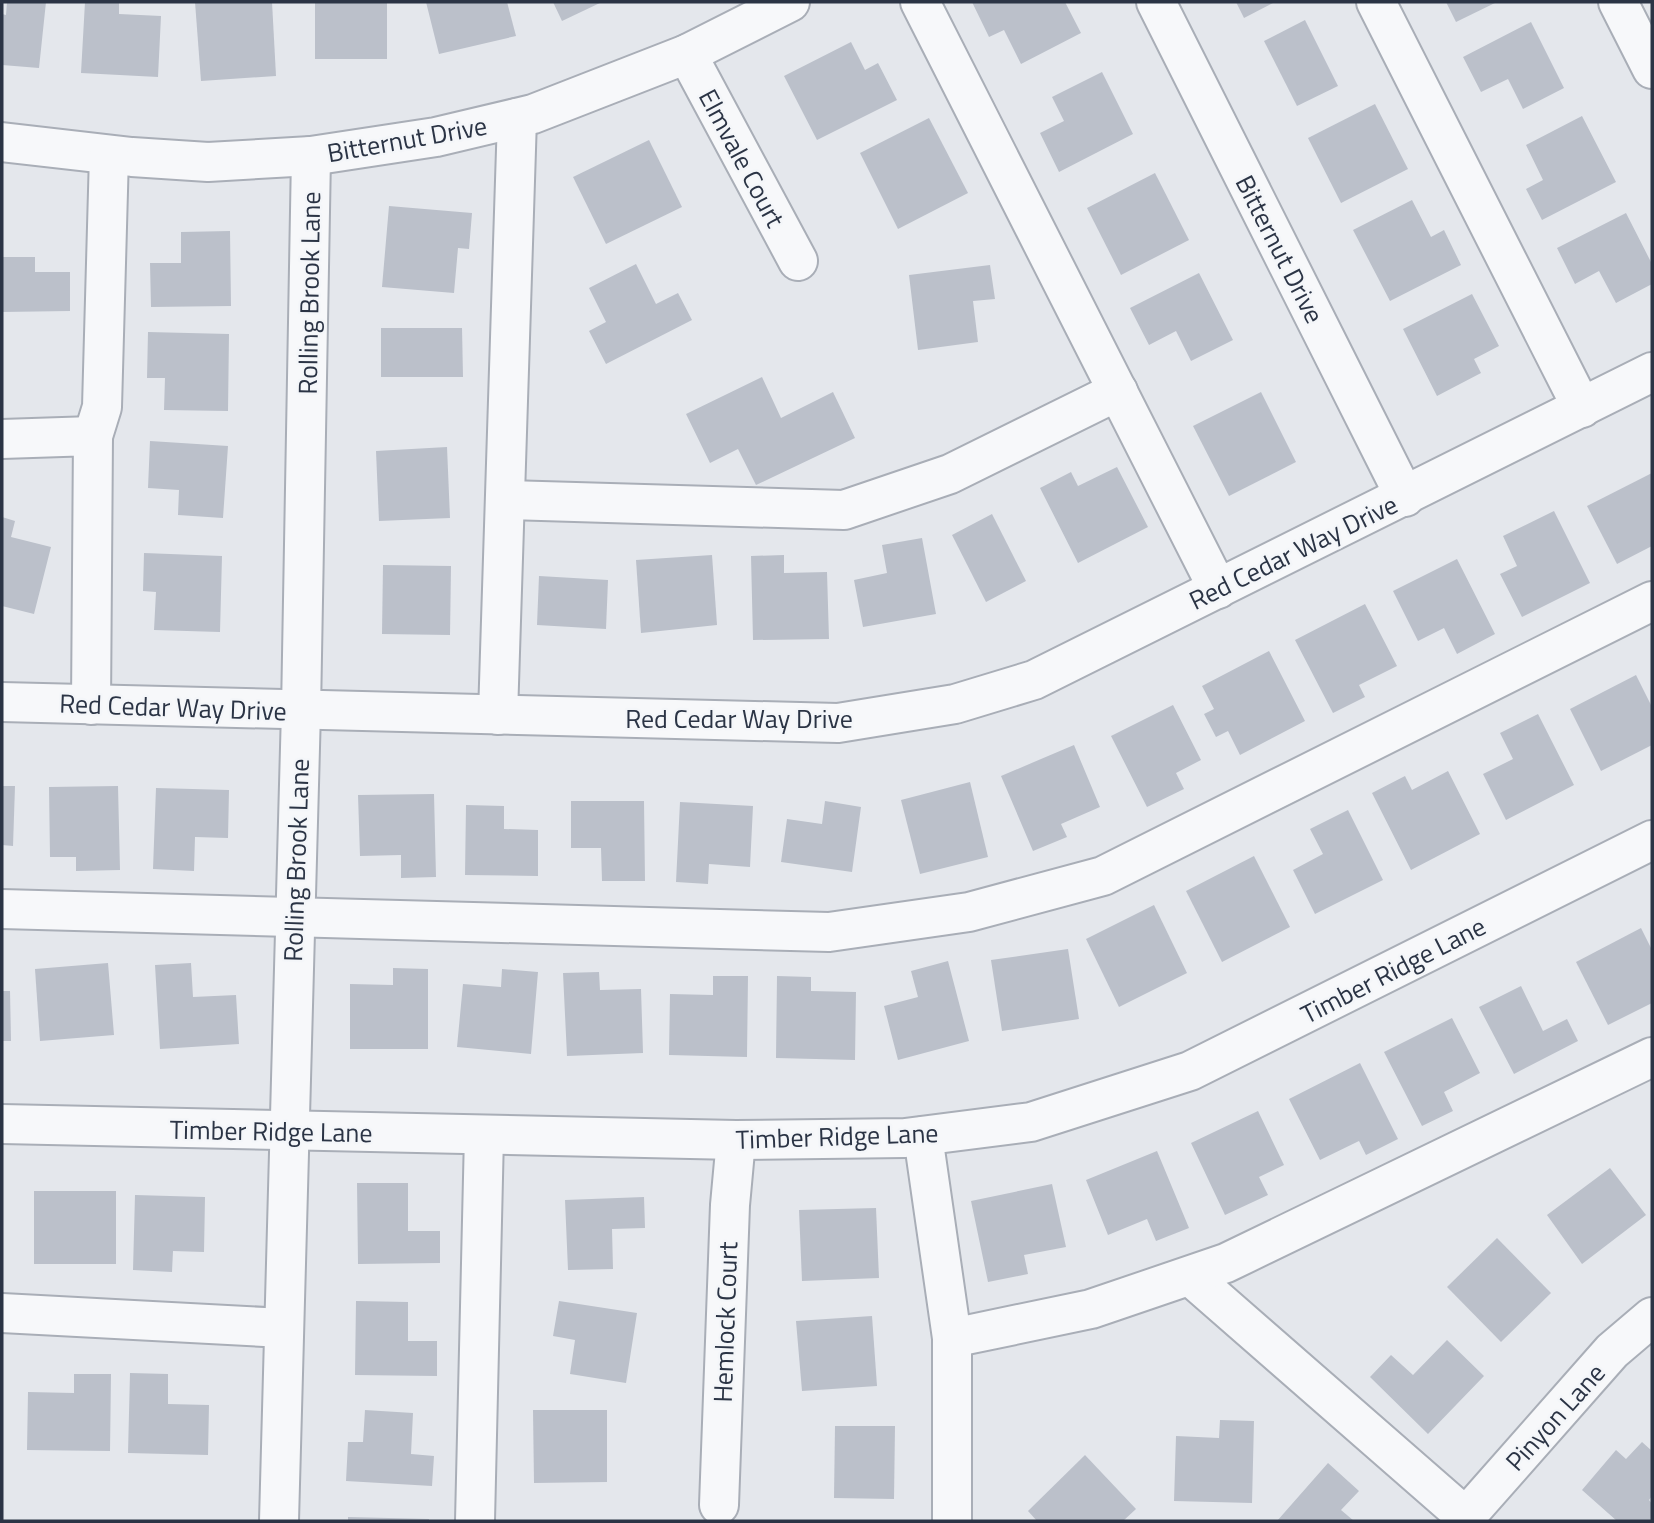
<svg xmlns="http://www.w3.org/2000/svg" width="1654" height="1523" font-family="'Titillium Web',sans-serif">
<style>
.building{fill:#bbc0ca}
.lines{fill:none;stroke-linecap:round;stroke-linejoin:round}
.minor-casing{stroke:#a9aeb7;stroke-width:42}
.minor{stroke:#f7f8fa;stroke-width:38}
.labels{text-anchor:middle;dominant-baseline:central;stroke-width:5;stroke-linejoin:round;paint-order:stroke}
.street-label{font-size:26px;fill:#2b3445;stroke:#f4f6f9}
</style>
<rect width="100%" height="100%" fill="#e4e7ec"/>
<g class="building">
<path d="M7,2H46L39,68L2,65V14L6,15Z"/>
<path d="M85,2H119V14L161,16L158,77L81,73Z"/>
<path d="M195,2H272L276,76L201,81Z"/>
<rect x="315" y="2" width="72" height="57"/>
<path d="M426,2H507L516,36L439,54Z"/>
<path d="M553,2H602L562,21Z"/>
<path d="M972,2H1065L1081,33L1021,64L1004,30L989,37Z"/>
<path d="M1236,2H1275L1244,18Z"/>
<path d="M1446,2H1497L1456,22Z"/>
<path d="M1305,20L1338,86L1297,106L1264,41Z"/>
<path d="M1531,22L1564,88L1523,109L1508,79L1481,92L1463,57Z"/>
<path d="M851,42L865,70L878,63L897,100L817,140L784,76Z"/>
<path d="M1102,72L1133,134L1059,172L1040,133L1064,121L1052,97Z"/>
<path d="M1375,104L1408,169L1341,203L1308,138Z"/>
<path d="M1582,116L1616,182L1542,220L1526,189L1543,180L1526,145Z"/>
<path d="M929,118L968,193L898,229L860,153Z"/>
<path d="M649,140L682,207L606,244L573,177Z"/>
<path d="M1155,173L1189,240L1121,275L1087,208Z"/>
<path d="M1412,200L1431,237L1444,230L1461,265L1390,301L1353,230Z"/>
<path d="M389,206L472,213L469,249L458,248L454,293L382,287Z"/>
<path d="M1626,213L1652,264V284L1616,303L1599,271L1575,284L1557,248Z"/>
<path d="M230,231L231,306L151,307L150,263H181V232Z"/>
<path d="M2,257H35V272H70V311L2,312Z"/>
<path d="M636,264L656,304L678,293L692,320L606,364L589,331L606,322L589,288Z"/>
<path d="M990,265L995,299L973,301L978,342L918,350L909,275Z"/>
<path d="M1199,273L1233,340L1191,361L1176,331L1149,345L1130,308Z"/>
<path d="M1472,294L1499,346L1474,359L1481,373L1437,396L1403,329Z"/>
<path d="M381,328H462L463,377H381Z"/>
<path d="M148,332L229,334L228,411L164,410L165,378H147Z"/>
<path d="M762,377L781,418L833,392L855,438L756,485L738,449L710,463L686,414Z"/>
<path d="M1261,392L1296,462L1229,496L1193,426Z"/>
<path d="M150,441L228,446L223,518L178,515L179,490L148,488Z"/>
<path d="M447,447L450,518L379,521L376,451Z"/>
<path d="M1117,467L1148,527L1078,563L1040,488L1071,472L1078,486Z"/>
<path d="M1652,473V546L1617,564L1587,506Z"/>
<path d="M1554,511L1590,583L1522,617L1500,574L1517,566L1503,536Z"/>
<path d="M992,514L1026,581L986,602L952,535Z"/>
<path d="M2,517L15,521L11,537L51,547L34,614L2,606Z"/>
<path d="M922,538L936,614L863,627L854,580L887,573L882,545Z"/>
<path d="M144,553L222,556L220,632L154,630L156,592L143,591Z"/>
<path d="M712,555L717,625L641,633L636,560Z"/>
<path d="M784,555V573L827,572L829,639L753,640L751,556Z"/>
<path d="M1457,559L1495,634L1457,654L1444,628L1418,641L1393,591Z"/>
<path d="M383,565L451,566L450,635L382,634Z"/>
<path d="M539,576L608,580L606,629L537,625Z"/>
<path d="M1365,604L1397,666L1359,685L1365,697L1333,713L1295,640Z"/>
<path d="M1269,651L1305,721L1240,755L1228,731L1216,737L1204,714L1214,709L1202,686Z"/>
<path d="M1636,675L1652,707V745L1601,771L1570,709Z"/>
<path d="M1173,705L1201,760L1176,773L1184,789L1147,807L1111,736Z"/>
<path d="M1538,714L1574,785L1506,820L1483,774L1513,759L1500,733Z"/>
<path d="M1074,745L1100,807L1061,824L1067,837L1033,851L1001,776Z"/>
<path d="M1448,771L1480,834L1411,870L1372,793L1405,776L1412,790Z"/>
<path d="M970,782L988,857L920,874L901,800Z"/>
<path d="M2,786H15L13,846L2,845Z"/>
<path d="M118,786L120,870L76,871V857H50L49,787Z"/>
<path d="M156,788L229,790L228,838L195,837L194,871L153,869Z"/>
<path d="M434,794L436,877L401,878V855L360,856L358,795Z"/>
<path d="M571,801H644L645,881H602L601,848H571Z"/>
<path d="M825,801L861,807L852,872L781,862L787,819L822,824Z"/>
<path d="M680,802L753,806L750,867L709,864L708,884L676,882Z"/>
<path d="M466,805L504,806V829L538,830V876L465,875Z"/>
<path d="M1348,810L1383,880L1315,914L1293,870L1323,854L1310,829Z"/>
<path d="M1254,856L1290,927L1222,962L1186,891Z"/>
<path d="M1154,905L1187,973L1119,1007L1086,939Z"/>
<path d="M1641,928L1652,950V1003L1608,1025L1576,962Z"/>
<path d="M1068,949L1079,1019L1002,1031L991,960Z"/>
<path d="M948,961L969,1041L898,1060L884,1006L918,997L911,971Z"/>
<path d="M108,963L114,1035L40,1041L35,969Z"/>
<path d="M191,963L193,997L236,995L239,1044L160,1049L155,965Z"/>
<path d="M393,968L428,969V1049H350V984L393,985Z"/>
<path d="M502,969L538,972L531,1054L457,1047L463,984L501,987Z"/>
<path d="M599,972L600,990L641,989L643,1053L567,1056L563,973Z"/>
<path d="M713,976H748L747,1057L669,1055L670,994L713,995Z"/>
<path d="M777,976L811,977V991L856,992L855,1060L776,1058Z"/>
<path d="M1521,986L1543,1031L1567,1019L1578,1041L1514,1074L1479,1007Z"/>
<path d="M2,991H10L11,1041H2Z"/>
<path d="M1452,1018L1480,1073L1444,1092L1453,1111L1422,1126L1384,1052Z"/>
<path d="M1360,1063L1398,1139L1366,1155L1359,1141L1320,1160L1289,1099Z"/>
<path d="M1258,1111L1284,1165L1259,1177L1268,1195L1225,1215L1191,1143Z"/>
<path d="M1157,1151L1189,1228L1156,1241L1147,1219L1108,1235L1086,1180Z"/>
<path d="M1610,1168L1646,1215L1582,1264L1547,1215Z"/>
<path d="M357,1183H408V1231H440V1263L358,1264Z"/>
<path d="M1052,1184L1066,1247L1024,1255L1028,1274L988,1282L971,1201Z"/>
<rect x="34" y="1191" width="82" height="73"/>
<path d="M135,1195L205,1197L204,1252L173,1251L172,1272L133,1270Z"/>
<path d="M644,1197L645,1228L612,1229L613,1269L568,1270L565,1200Z"/>
<path d="M876,1208L879,1278L802,1281L799,1210Z"/>
<path d="M1497,1238L1551,1293L1501,1342L1447,1287Z"/>
<path d="M356,1301L408,1302V1341H437V1376L355,1375Z"/>
<path d="M559,1301L637,1313L626,1383L570,1374L575,1340L553,1336Z"/>
<path d="M872,1316L877,1386L802,1391L796,1321Z"/>
<path d="M1447,1340L1484,1376L1428,1434L1370,1377L1391,1355L1413,1375Z"/>
<path d="M130,1373L168,1374V1404L209,1405L208,1455L128,1453Z"/>
<path d="M74,1374H111L110,1451L27,1450L28,1392L74,1393Z"/>
<path d="M365,1410L413,1413L411,1454L434,1456L432,1486L346,1481L348,1442H363Z"/>
<path d="M533,1410H607V1482L534,1483Z"/>
<path d="M1220,1420L1254,1421L1252,1503L1174,1501L1176,1436L1219,1438Z"/>
<path d="M835,1426H895L894,1499L834,1498Z"/>
<path d="M1642,1442L1652,1451V1496L1649,1500L1652,1504V1521H1617L1582,1490L1616,1450L1626,1459Z"/>
<path d="M1085,1455L1136,1509L1123,1521H1037L1028,1511Z"/>
<path d="M1328,1463L1359,1491L1341,1510L1354,1521H1277Z"/>
<path d="M348,1517L429,1519V1521H348Z"/>
</g>
<g class="lines">
<g class="minor-casing">
<g id="minor">
<path d="M920,2L1218,589"/>
<path d="M1156,2L1405,497"/>
<path d="M1376,2L1582,408"/>
<path d="M1618,2L1652,69"/>
<path d="M687,54L798,261"/>
<path d="M2,142L132,157L208,162L311,156L436,137L533,114L687,54L790,2"/>
<path d="M93,436L102,407L109,155"/>
<path d="M2,439L93,436L91,705"/>
<path d="M506,500L844,510L950,474L1118,391"/>
<path d="M2,702L838,723L955,704L1034,680L1652,372"/>
<path d="M498,715L517,118"/>
<path d="M2,909L829,932L969,912L1103,876L1652,601"/>
<path d="M2,1124L736,1140L905,1138L1031,1122L1190,1071L1652,840"/>
<path d="M923,1136L952,1338V1521"/>
<path d="M1190,1276L1466,1517"/>
<path d="M2,1313L284,1328"/>
<path d="M952,1338L1091,1309L1226,1263L1652,1057"/>
<path d="M719,1505L730,1205L736,1140"/>
<path d="M279,1521L301,711L311,156"/>
<path d="M475,1521L484,1135"/>
<path d="M1462,1521L1612,1351L1652,1317"/>
</g>
</g>
<use href="#minor" class="minor"/>
</g>
<g class="labels">
<g class="street-label">
<text transform="translate(407 139) rotate(-10)">Bitternut Drive</text>
<text transform="translate(742 158) rotate(62)">Elmvale Court</text>
<text transform="translate(1280 249) rotate(63)">Bitternut Drive</text>
<text transform="translate(309 293) rotate(-89)">Rolling Brook Lane</text>
<text transform="translate(1293 552) rotate(-26)">Red Cedar Way Drive</text>
<text transform="translate(173 707) rotate(2)">Red Cedar Way Drive</text>
<text x="739" y="718">Red Cedar Way Drive</text>
<text transform="translate(296 860) rotate(-88)">Rolling Brook Lane</text>
<text transform="translate(1393 970) rotate(-27)">Timber Ridge Lane</text>
<text transform="translate(271 1131) rotate(1)">Timber Ridge Lane</text>
<text transform="translate(837 1136) rotate(-2)">Timber Ridge Lane</text>
<text transform="translate(725 1322) rotate(-88)">Hemlock Court</text>
<text transform="translate(1555 1417) rotate(-48)">Pinyon Lane</text>
</g>
</g>
<rect width="1654" height="1523" fill="none" stroke="#2b3445" stroke-width="7"/>
</svg>
